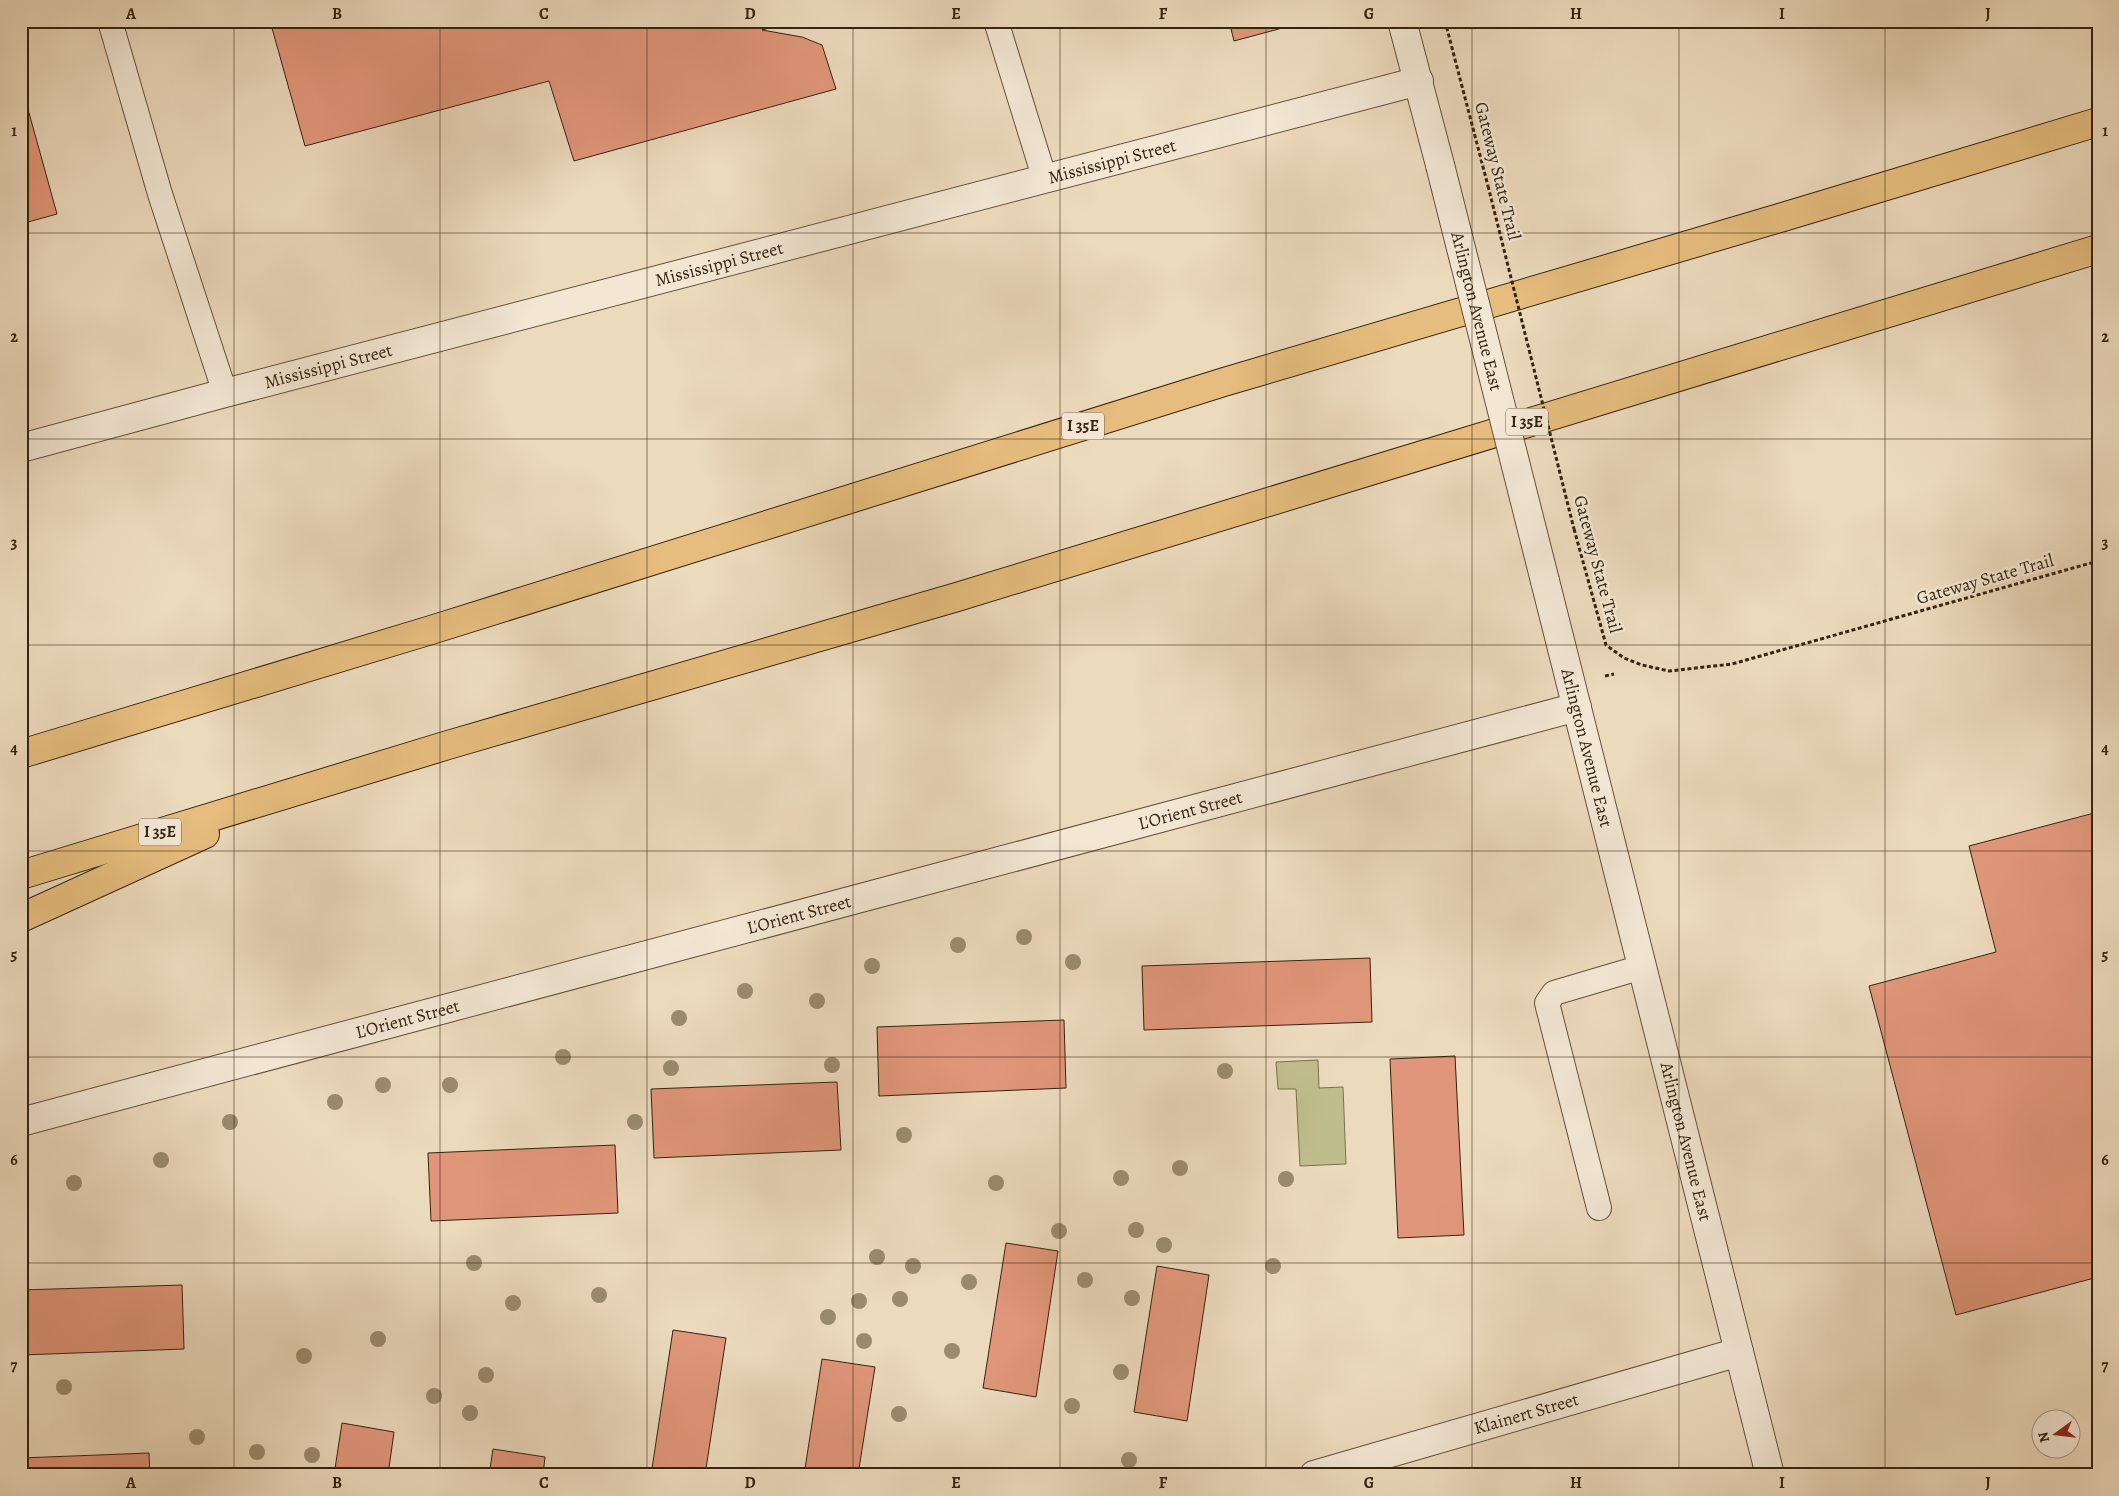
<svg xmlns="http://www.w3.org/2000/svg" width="2119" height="1496" font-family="Alegreya,serif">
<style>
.green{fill:#c0bd8c;stroke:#7a704d}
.building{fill:#e0967a;stroke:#35230e}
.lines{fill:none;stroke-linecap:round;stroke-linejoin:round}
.service-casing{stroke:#63513a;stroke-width:26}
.minor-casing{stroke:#63513a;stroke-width:30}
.tertiary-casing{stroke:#63513a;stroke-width:30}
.motorway-casing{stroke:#35230e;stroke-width:30}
.path{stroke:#35230e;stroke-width:3;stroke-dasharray:4 2.5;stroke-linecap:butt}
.service{stroke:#f3e7d4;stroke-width:24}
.minor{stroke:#f3e7d4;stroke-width:28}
.tertiary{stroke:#f3e7d4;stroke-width:28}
.motorway{stroke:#e6bd7e;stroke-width:28}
.tertiary-bridge-casing{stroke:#63513a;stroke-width:30;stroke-linecap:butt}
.path-bridge{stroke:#35230e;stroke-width:3;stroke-dasharray:4 2.5;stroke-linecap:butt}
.tertiary-bridge{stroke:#f3e7d4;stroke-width:28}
.tree{fill:#9b8b6e}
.grid{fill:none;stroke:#35230e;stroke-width:1;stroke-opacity:0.55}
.labels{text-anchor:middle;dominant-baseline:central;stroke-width:5;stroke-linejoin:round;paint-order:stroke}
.shield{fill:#f3e7d4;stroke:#6e5e49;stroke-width:1}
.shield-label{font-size:16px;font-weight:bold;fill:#35230e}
.street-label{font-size:18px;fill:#35230e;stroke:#f3e7d4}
.neatline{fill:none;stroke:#35230e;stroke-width:2}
.grid-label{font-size:16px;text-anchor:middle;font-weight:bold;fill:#35230e}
</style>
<rect width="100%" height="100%" fill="#ecdabd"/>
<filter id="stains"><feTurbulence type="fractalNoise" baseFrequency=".004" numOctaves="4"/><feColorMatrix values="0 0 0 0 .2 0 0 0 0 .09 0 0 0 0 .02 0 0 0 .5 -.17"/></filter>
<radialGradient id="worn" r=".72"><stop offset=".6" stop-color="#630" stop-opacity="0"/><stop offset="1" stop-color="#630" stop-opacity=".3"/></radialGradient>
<path class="green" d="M1318,1060L1319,1088L1343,1087L1346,1164L1300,1166L1296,1089H1278L1276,1062Z"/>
<g class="building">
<path d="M270,21H795L762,30L802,37L822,45L836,89L574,161L549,81L305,146Z"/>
<path d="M1229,21H1284L1286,27L1234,41Z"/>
<path d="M21,84L57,214L21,224Z"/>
<path d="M2098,812V1277L1956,1315L1869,986L1996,952L1969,846Z"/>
<path d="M1370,958L1372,1022L1144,1030L1142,966Z"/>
<path d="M1064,1020L1066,1088L879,1096L877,1027Z"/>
<path d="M1455,1056L1464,1235L1398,1238L1390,1059Z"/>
<path d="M837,1082L841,1150L654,1158L651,1089Z"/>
<path d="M615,1145L618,1213L431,1221L428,1153Z"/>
<path d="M1006,1243L1058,1251L1036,1397L983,1388Z"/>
<path d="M1157,1266L1209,1275L1187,1421L1134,1412Z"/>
<path d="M182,1285L184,1349L21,1355V1290Z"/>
<path d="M673,1330L726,1338L705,1475H651Z"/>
<path d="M822,1359L875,1367L858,1475H804Z"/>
<path d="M342,1423L394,1432L388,1475H334Z"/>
<path d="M493,1449L545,1457L543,1475H489Z"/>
<path d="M149,1453L150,1475H21V1458Z"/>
</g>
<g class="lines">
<g class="service-casing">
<g id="service">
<path d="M110,21L160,194L225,393"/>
<path d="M996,21L1045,180"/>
<path d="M1599,1208L1547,1003L1554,993L1642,967"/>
</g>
</g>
<g class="minor-casing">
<g id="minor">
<path id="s1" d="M21,448L225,393L1419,81"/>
<path id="s2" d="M1314,1475L1739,1352"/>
</g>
</g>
<g class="tertiary-casing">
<g id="tertiary">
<path d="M1402,21L1440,165"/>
<path id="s3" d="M1545,581L1770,1475"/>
<path id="s4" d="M21,1122L1577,707"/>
</g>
</g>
<g class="motorway-casing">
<g id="motorway">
<path d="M21,754L431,630L1224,382L1783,217L2098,122"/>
<path d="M21,875L448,745L957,597L2098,249"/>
<path d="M21,918L205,834"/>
</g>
</g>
<g class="path">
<path d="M1445,21L1488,186"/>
<path d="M1574,529L1606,645L1624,658L1642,665L1669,671L1732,664L2098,561"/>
<path d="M1605,676L1614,674"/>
</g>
<use href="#service" class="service"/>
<use href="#minor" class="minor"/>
<use href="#tertiary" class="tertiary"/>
<use href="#motorway" class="motorway"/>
<g class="tertiary-bridge-casing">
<g id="tertiary-bridge">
<path id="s5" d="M1440,165L1545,581"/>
</g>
</g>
<path class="path-bridge" d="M1488,186L1574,529"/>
<use href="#tertiary-bridge" class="tertiary-bridge"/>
</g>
<g class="tree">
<circle cx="1024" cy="937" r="8"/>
<circle cx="958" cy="945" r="8"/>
<circle cx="1073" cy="962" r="8"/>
<circle cx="872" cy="966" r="8"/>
<circle cx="745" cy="991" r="8"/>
<circle cx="817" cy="1001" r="8"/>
<circle cx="679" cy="1018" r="8"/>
<circle cx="563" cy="1057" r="8"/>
<circle cx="832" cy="1065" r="8"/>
<circle cx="671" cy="1068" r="8"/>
<circle cx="1225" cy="1071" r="8"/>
<circle cx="383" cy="1085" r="8"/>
<circle cx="450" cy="1085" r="8"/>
<circle cx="335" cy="1102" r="8"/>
<circle cx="230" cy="1122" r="8"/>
<circle cx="635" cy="1122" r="8"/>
<circle cx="904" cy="1135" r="8"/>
<circle cx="161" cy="1160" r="8"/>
<circle cx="1180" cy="1168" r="8"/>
<circle cx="1121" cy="1178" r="8"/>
<circle cx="1286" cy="1179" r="8"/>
<circle cx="74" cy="1183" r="8"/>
<circle cx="996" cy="1183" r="8"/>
<circle cx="1136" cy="1230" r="8"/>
<circle cx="1059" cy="1231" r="8"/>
<circle cx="1164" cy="1245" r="8"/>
<circle cx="877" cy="1257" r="8"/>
<circle cx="474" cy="1263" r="8"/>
<circle cx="913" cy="1266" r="8"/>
<circle cx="1273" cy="1266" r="8"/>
<circle cx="1085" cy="1280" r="8"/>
<circle cx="969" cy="1282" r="8"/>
<circle cx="599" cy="1295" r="8"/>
<circle cx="1132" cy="1298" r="8"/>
<circle cx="900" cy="1299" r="8"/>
<circle cx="859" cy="1301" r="8"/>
<circle cx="513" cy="1303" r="8"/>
<circle cx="828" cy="1317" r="8"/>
<circle cx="378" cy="1339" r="8"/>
<circle cx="864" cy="1341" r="8"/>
<circle cx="952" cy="1351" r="8"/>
<circle cx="304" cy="1356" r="8"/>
<circle cx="1121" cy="1372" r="8"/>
<circle cx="486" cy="1375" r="8"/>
<circle cx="64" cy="1387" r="8"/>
<circle cx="434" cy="1396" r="8"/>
<circle cx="1072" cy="1406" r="8"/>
<circle cx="470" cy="1413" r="8"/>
<circle cx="899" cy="1414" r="8"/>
<circle cx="197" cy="1437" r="8"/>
<circle cx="257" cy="1452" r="8"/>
<circle cx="312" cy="1455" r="8"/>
<circle cx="1129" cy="1460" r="8"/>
</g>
<path class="grid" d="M234,21V1475M440,21V1475M647,21V1475M853,21V1475M1060,21V1475M1266,21V1475M1472,21V1475M1679,21V1475M1885,21V1475M21,233H2098M21,439H2098M21,645H2098M21,851H2098M21,1057H2098M21,1263H2098"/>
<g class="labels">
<g class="shield">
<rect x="1506" y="408.5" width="42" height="27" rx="4"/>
<rect x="1062" y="412.5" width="42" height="27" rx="4"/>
<rect x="139" y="818.5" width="42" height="27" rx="4"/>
</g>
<g class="shield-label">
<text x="1527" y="422">I 35E</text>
<text x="1083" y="426">I 35E</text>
<text x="160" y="832">I 35E</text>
</g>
<g class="street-label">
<text stroke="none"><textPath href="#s1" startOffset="1128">Mississippi Street</textPath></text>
<text transform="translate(1498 171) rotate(76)">Gateway State Trail</text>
<text stroke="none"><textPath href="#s1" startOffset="722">Mississippi Street</textPath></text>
<text stroke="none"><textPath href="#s5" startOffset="151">Arlington Avenue East</textPath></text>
<text stroke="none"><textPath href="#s1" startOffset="318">Mississippi Street</textPath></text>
<text transform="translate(1598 564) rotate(75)">Gateway State Trail</text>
<text transform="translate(1985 579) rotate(-16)">Gateway State Trail</text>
<text stroke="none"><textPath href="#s3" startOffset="172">Arlington Avenue East</textPath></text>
<text stroke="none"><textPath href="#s4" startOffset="1210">L'Orient Street</textPath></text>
<text stroke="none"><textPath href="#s4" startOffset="805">L'Orient Street</textPath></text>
<text stroke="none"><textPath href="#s4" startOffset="400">L'Orient Street</textPath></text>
<text stroke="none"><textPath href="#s3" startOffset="578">Arlington Avenue East</textPath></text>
<text stroke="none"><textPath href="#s2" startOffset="221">Klainert Street</textPath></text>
</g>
</g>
<rect width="2119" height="1496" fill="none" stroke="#ecdabd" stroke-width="55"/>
<g transform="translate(2056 1434) rotate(255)"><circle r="24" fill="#f3e7d4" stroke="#a79985"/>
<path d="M0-4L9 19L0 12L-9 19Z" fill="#8f2418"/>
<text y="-8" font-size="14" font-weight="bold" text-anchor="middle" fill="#35230e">N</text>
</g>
<rect x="28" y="28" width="2064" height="1440" class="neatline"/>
<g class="grid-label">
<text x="131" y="19">A</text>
<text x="337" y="19">B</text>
<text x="544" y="19">C</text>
<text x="750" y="19">D</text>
<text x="956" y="19">E</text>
<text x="1163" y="19">F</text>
<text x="1369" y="19">G</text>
<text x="1576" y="19">H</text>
<text x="1782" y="19">I</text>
<text x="1988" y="19">J</text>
<text x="14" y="136">1</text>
<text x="2105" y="136">1</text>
<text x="14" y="342">2</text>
<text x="2105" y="342">2</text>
<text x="14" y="548">3</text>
<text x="2105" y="548">3</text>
<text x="14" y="754">4</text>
<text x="2105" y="754">4</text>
<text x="14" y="960">5</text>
<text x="2105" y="960">5</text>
<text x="14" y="1165">6</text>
<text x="2105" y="1165">6</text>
<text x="14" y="1371">7</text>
<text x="2105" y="1371">7</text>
<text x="131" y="1488">A</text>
<text x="337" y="1488">B</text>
<text x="544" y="1488">C</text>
<text x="750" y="1488">D</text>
<text x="956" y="1488">E</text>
<text x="1163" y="1488">F</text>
<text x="1369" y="1488">G</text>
<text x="1576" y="1488">H</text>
<text x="1782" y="1488">I</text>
<text x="1988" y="1488">J</text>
</g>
<rect width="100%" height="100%" filter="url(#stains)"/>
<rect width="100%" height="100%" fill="url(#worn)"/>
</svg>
